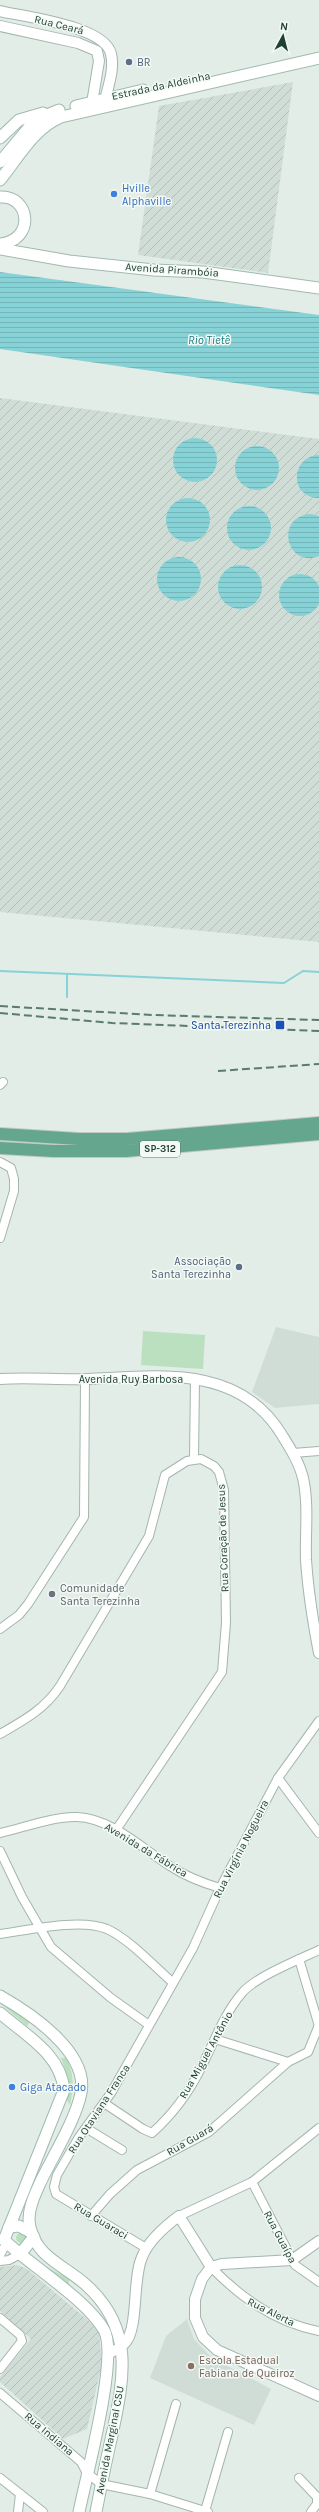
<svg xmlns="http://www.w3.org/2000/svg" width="319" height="2512" font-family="Karla,sans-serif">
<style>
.built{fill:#d0ddd6}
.industrial{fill:url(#industrial-furrows)}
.grass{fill:#bae0c0}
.water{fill:url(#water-rules)}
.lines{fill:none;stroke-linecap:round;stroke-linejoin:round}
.stream{stroke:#87d2d6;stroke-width:2}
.minor-casing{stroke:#a4b6ae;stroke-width:10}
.tertiary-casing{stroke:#a4b6ae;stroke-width:12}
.secondary-casing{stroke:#a0baae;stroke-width:13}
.primary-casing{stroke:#c1cac6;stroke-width:14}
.minor{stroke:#fff;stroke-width:8}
.tertiary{stroke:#fff;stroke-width:10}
.secondary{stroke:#fff;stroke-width:11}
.primary{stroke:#64a68e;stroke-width:12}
.rail{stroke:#5c7b70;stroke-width:2;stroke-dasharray:8 4;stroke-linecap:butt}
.service-dot{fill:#5c6f8a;stroke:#f3faf6;stroke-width:1.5}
.shop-dot{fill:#3f7fe0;stroke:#f3faf6;stroke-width:1.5}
.transit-dot{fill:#1a4fb4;stroke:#f3faf6;stroke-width:1.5}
.worship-dot{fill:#6b7280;stroke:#f3faf6;stroke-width:1.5}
.education-dot{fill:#8d6e63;stroke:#f3faf6;stroke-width:1.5}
.labels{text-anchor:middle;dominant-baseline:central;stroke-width:3;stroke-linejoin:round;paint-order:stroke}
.shield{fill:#f3faf6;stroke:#60786e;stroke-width:1}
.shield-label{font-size:10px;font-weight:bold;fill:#214034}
.street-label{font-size:11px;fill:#214034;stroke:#f3faf6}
.service-label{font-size:11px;fill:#4e5e75;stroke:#f3faf6;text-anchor:start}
.shop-label{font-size:11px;fill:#366cbe;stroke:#f3faf6;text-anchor:start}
.transit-label{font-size:11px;fill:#164399;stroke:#f3faf6;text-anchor:end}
.worship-label{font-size:11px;fill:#5b616d;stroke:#f3faf6;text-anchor:start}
.education-label{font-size:11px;fill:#785e54;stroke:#f3faf6;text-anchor:start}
.water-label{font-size:12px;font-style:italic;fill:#177980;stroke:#f3faf6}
</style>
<defs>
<pattern id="industrial-furrows" width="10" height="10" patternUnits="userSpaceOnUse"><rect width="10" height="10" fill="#d0ddd6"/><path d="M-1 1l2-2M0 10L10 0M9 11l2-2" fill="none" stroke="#b2bfb8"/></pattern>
<pattern id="water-rules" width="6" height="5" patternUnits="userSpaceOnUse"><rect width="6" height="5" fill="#87d2d6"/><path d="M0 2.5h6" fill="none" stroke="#74b5b8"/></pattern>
</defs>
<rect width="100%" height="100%" fill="#e2ede7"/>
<g class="built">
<path d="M276,1327L319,1337V1404L275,1408L252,1392Z"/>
<path d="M187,2319L194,2339L212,2358L271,2389L254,2425L150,2378L166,2336Z"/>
</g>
<g class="industrial">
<path d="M293,82L268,273L138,255L159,106Z"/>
<path d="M0,398L319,439V942L0,912Z"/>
<path d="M17,2265L27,2269L89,2321L99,2333L102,2364L87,2429L63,2439L0,2382V2377L31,2339L0,2311V2267Z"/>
</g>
<g class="grass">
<path d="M143,1331L205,1335L203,1369L141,1365Z"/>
<path d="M0,1999L31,2020L27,2026L0,2003Z"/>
<path d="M61,2058H67C74,2075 74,2087 70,2105L66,2099L69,2081Z"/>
<circle cx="21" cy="2238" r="5"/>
<path d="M45,2266L69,2279V2284L84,2301Z"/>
</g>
<g class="water">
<path d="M0,272L319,315V395L0,349Z"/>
<circle cx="195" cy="460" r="22"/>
<circle cx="257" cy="468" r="22"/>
<path d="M319,455V498C289,498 290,456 319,455Z"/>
<circle cx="188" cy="520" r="22"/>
<circle cx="249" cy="528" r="22"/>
<path d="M311,514L319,516V556C286,569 274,516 311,514Z"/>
<circle cx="179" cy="579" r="22"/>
<circle cx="240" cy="587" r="22"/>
<circle cx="300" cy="595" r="21"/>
</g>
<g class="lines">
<g class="stream">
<path d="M0,971L284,983L303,971L319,972"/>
<path d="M67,974V997"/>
</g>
<g class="minor-casing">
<g id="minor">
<path d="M0,1085L3,1082"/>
<path d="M0,1162L11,1168L14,1179V1191L0,1238"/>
<path d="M293,1453L319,1451"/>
<path d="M194,1459L195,1379"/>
<path d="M0,1629L19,1615L28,1604L84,1517L85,1379"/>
<path d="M0,1734C23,1721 45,1709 60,1686L149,1536L165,1475L187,1461L201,1459L214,1466L219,1472L224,1490L226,1623L222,1672L116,1830"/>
<path d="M278,1778L319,1833"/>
<path d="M0,1833C23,1828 54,1816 77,1817C111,1818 143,1849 170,1866C185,1876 203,1883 220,1888"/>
<path d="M0,1851L22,1897L51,1947L111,1998L149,2025"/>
<path d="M0,1934C29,1930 80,1918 107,1929C129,1939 154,1966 172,1982"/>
<path d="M299,1959L319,2026"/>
<path d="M215,2039L288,2062"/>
<path d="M104,2103L143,2129L152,2133C172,2115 188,2094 200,2070C213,2045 223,2015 242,1993C255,1977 300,1959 319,1950"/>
<path d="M86,2128L122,2150"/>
<path d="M252,2182L295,2265L319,2282"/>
<path d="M91,2216L110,2194L137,2170L209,2132L288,2062L308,2052L319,2025"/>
<path d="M179,2216L252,2182L319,2128"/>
<path d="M146,2248L56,2194L54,2187L57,2175L79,2137L111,2093L193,1948L220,1888L278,1778L319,1721"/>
<path d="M0,2255L7,2242"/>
<path d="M0,2261L9,2260L20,2254"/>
<path d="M211,2267C241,2298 276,2323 319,2331"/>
<path d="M0,2318L20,2335L22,2341L0,2369"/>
<path d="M0,2393L81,2462L87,2473L101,2484L150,2494L208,2512"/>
<path d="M0,2478L43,2512"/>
<path d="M299,2478L317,2497V2504L311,2512"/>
<path d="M150,2494L176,2404"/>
<path d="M205,2511L228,2432"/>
<path d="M18,2512L20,2494"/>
</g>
</g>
<g class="tertiary-casing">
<g id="tertiary">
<path d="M0,11C25,17 105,26 111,54C115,70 107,89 104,105"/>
<path d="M0,26L78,43L97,51L99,61L91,109"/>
<path d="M0,1379C29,1377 59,1380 88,1379C159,1376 239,1364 282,1435C290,1448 299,1462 303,1478C309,1505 305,1532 306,1560C308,1590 313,1622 319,1653"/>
<path d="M319,2241L292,2260L222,2264L211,2267L202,2279L195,2299V2318L203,2337L217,2350L319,2396"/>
<path d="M110,2353C115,2350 121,2348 125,2343C139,2327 132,2280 142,2257C149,2240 164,2227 179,2216L211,2267"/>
</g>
</g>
<g class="secondary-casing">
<g id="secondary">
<path d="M76,106L143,90"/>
<path d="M0,138L19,120L43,113"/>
<path d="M0,162L31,125L37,119L59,110"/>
<path d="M0,180C18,158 34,128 61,117L319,58"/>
<path d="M0,197C30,195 36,240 0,244"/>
<path d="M0,249L69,261L154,270L203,272L319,288"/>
<path d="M0,1996C30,2013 89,2052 81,2093C76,2119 53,2156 41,2181C35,2194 26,2212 30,2227C36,2257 65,2266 85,2284C135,2328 124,2378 112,2435C106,2461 101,2486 96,2512"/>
<path d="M0,2013C25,2035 61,2054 64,2090L4,2240C31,2266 86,2299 104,2330C119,2356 86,2477 79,2512"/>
<path d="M9,2227L19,2226L32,2233"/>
<path d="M20,2254L34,2237"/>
</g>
</g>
<g class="primary-casing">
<g id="primary">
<path d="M0,1134L79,1139H127L319,1123"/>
<path d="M0,1148L53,1151H126L319,1134"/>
</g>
</g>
<use href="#minor" class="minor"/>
<use href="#tertiary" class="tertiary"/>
<use href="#secondary" class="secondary"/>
<use href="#primary" class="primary"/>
<g class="rail">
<path d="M0,1006L153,1015L319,1020"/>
<path d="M0,1013L112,1023L319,1031"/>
<path d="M218,1071L319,1064"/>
</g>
</g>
<g class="service-dot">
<circle cx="129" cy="62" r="4"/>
<circle cx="239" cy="1267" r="4"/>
</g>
<g class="shop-dot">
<circle cx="114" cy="194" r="4"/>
<circle cx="12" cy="2087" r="4"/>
</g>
<rect class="transit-dot" x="275" y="1020" width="10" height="10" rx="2"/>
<circle class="worship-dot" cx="52" cy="1594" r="4"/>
<circle class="education-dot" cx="191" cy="2366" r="4"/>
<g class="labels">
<rect class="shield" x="140" y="1141" width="40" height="16" rx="3"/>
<g class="shield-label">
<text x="160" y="1149">SP-312</text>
</g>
<g class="street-label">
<text transform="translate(59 25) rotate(14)">Rua Ceará</text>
<text transform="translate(161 86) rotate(-12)">Estrada da Aldeinha</text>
<text transform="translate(172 270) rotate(4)">Avenida Pirambóia</text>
<text x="131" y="1379">Avenida Ruy Barbosa</text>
<text transform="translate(223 1538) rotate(-92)">Rua Coração de Jesus</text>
<text transform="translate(241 1849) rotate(-63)">Rua Virgínia Nogueira</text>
<text transform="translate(146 1850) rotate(31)">Avenida da Fábrica</text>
<text transform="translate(206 2055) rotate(-61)">Rua Miguel Antônio</text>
<text transform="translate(99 2109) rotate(-57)">Rua Otaviana Franca</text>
<text transform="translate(190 2140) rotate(-30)">Rua Guará</text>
<text transform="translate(101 2221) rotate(31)">Rua Guaraci</text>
<text transform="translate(280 2237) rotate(62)">Rua Guaípa</text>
<text transform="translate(271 2312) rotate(26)">Rua Alerta</text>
<text transform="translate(49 2434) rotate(40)">Rua Indiana</text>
<text transform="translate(110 2440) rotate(-79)">Avenida Marginal CSU</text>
</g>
<g class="service-label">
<text x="137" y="62">BR</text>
<text x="231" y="1261" text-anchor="end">Associação<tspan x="231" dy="13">Santa Terezinha</tspan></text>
</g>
<g class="shop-label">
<text x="122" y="188">Hville<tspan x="122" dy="13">Alphaville</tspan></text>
<text x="20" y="2087">Giga Atacado</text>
</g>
<g class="transit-label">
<text x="271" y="1025">Santa Terezinha</text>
</g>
<g class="worship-label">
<text x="60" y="1588">Comunidade<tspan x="60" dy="13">Santa Terezinha</tspan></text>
</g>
<g class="education-label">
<text x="199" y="2360">Escola Estadual<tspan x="199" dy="13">Fabiana de Queiroz</tspan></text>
</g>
<g class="water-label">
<text x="209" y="340">Rio Tietê</text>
</g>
</g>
<g transform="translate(283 36) rotate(7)" stroke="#f3faf6" stroke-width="3" paint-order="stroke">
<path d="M0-3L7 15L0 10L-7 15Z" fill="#214034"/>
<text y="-6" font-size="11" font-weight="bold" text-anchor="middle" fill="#214034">N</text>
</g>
</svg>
